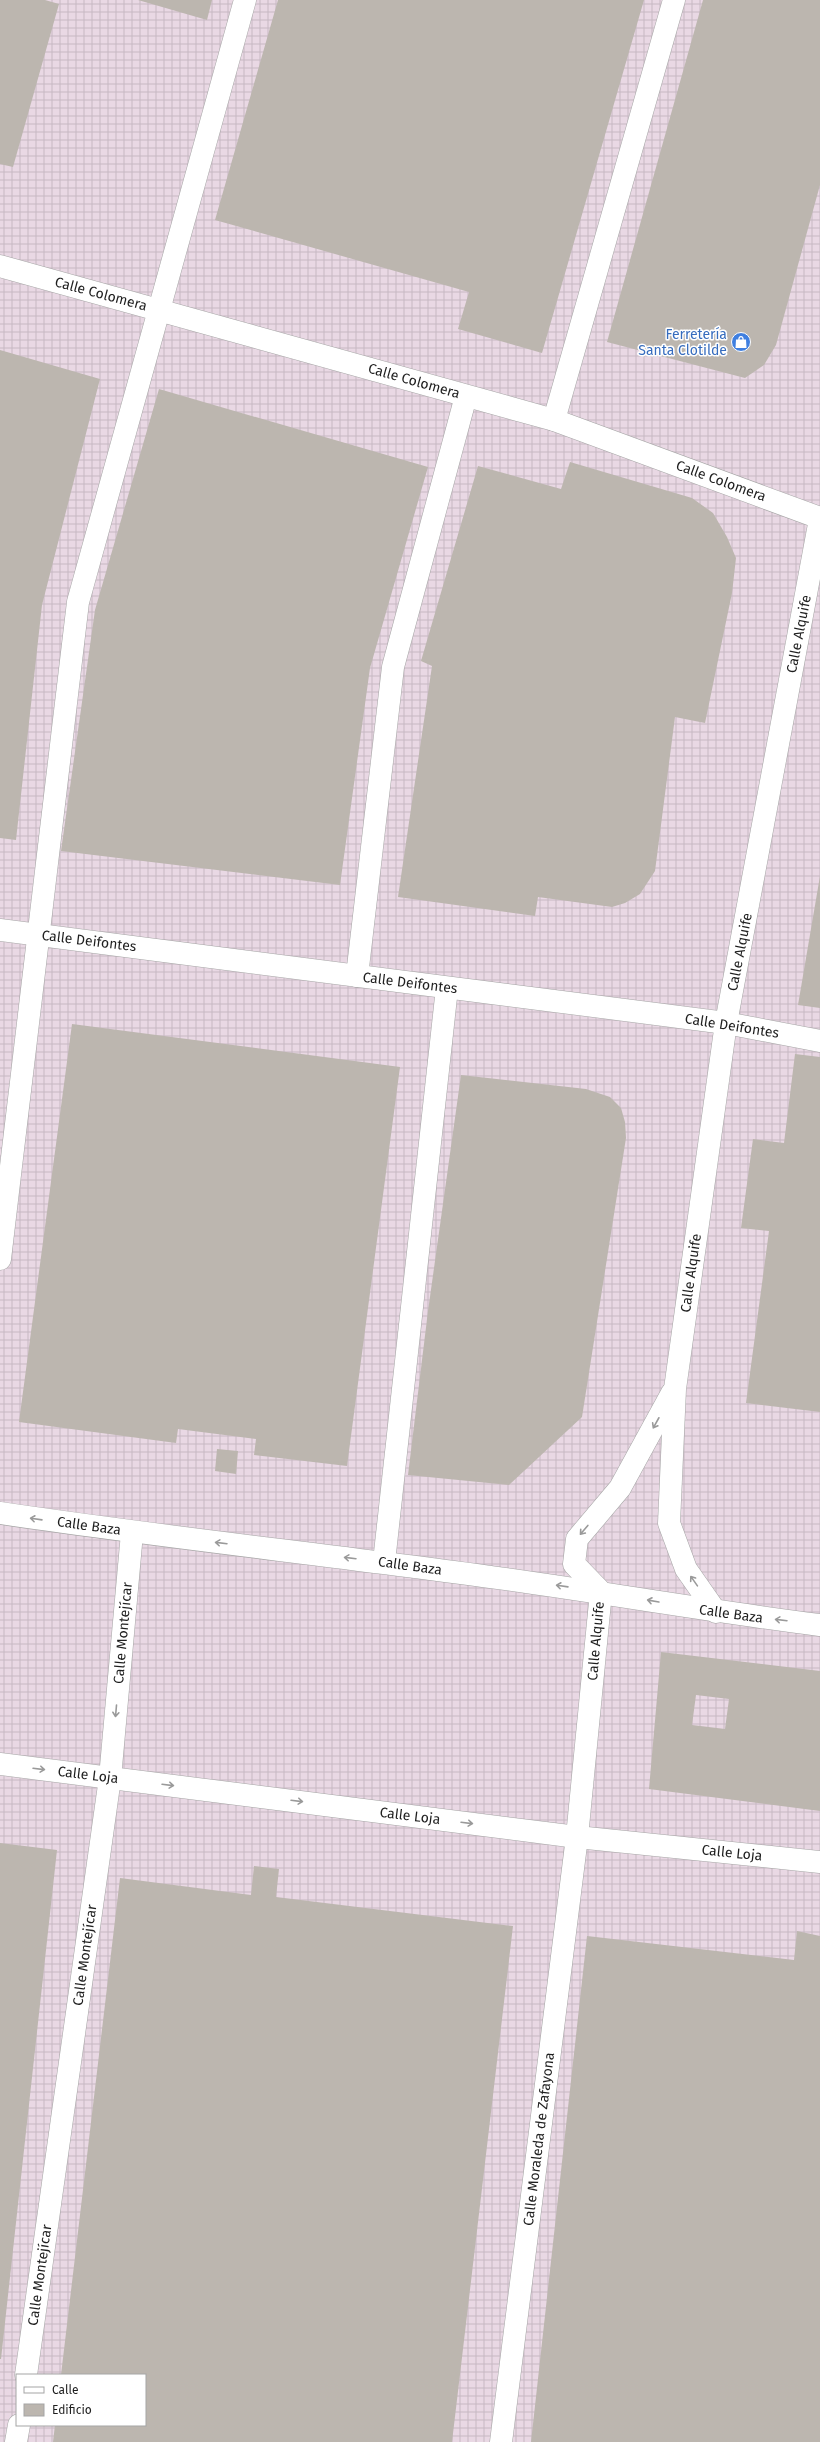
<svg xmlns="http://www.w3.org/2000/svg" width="820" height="2442" font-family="'Fira Sans',sans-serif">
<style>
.industrial{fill:url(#industrial-grid);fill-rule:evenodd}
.building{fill:#bcb6af;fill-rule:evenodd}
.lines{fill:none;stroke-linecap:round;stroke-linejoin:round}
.minor-casing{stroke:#a6a6a6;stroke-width:23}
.minor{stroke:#fff;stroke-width:22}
.oneway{stroke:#9a9a9a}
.labels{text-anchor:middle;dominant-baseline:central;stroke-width:3;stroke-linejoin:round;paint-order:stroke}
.street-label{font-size:14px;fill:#1f1f1f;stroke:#fff}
.shop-label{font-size:14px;fill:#366cbe;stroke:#fff;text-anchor:end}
</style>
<defs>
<pattern id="industrial-grid" width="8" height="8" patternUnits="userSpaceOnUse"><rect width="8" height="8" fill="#e9d8e4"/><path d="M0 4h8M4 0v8" fill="none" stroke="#c7b9c3"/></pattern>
</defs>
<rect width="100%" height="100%" fill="#f0ede6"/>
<path class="industrial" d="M0,0H820V2442H0ZM17,2375H145V2425H17Z"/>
<g class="building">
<path d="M0,0H45L59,4L13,167L0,164Z"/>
<path d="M138,0H212L207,20Z"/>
<path d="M278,0H644L542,353L458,329L469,292L215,220Z"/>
<path d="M703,0H820V185L776,345L764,365L745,378L607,342Z"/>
<path d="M0,350L100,379L42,605L16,840L0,838Z"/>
<path d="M159,389L428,467L370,668L340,885L61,851L95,610Z"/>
<path d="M570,462L692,498L713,513L727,537L736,558L732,593L705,723L675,717L655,871L640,894L625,903L612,907L538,897L535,916L398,897L432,666L421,661L478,466L561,489Z"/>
<path d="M820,876V1008L798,1005Z"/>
<path d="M72,1024L400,1067L347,1466L254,1455L256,1439L178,1429L176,1443L19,1422Z"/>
<path d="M795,1054L820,1057V1412L746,1403L769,1231L741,1228L753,1139L784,1143Z"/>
<path d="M461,1075L586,1089L610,1097L621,1108L625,1122L626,1138L582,1417L509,1485L408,1475L428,1311Z"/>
<path d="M217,1449L238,1451L236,1474L215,1471Z"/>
<path d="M661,1652L820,1671V1811L649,1789ZM696,1695L729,1699L725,1729L692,1725Z"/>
<path d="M0,1843L57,1850L1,2359H0Z"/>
<path d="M254,1866L279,1869L276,1897L513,1926L452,2442H53L55,2425H145V2375H61L120,1878L251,1895Z"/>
<path d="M797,1931L820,1936V2442H531L587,1936L794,1960Z"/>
</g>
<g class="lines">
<g class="minor-casing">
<g id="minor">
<path d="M0,266L554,420L820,518"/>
<path d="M554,420L674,0"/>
<path d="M0,930L726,1023L820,1041"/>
<path d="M357,976L393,667L466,396"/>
<path d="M0,1259L78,602L245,0"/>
<path d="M0,1513C161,1537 322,1554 483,1576C595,1591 707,1611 820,1625"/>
<path d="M384,1562L447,988"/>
<path d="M716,1612L686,1569L669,1523L675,1389L726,1023L820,519"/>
<path d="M0,1764L577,1837L820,1862"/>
<path d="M26,2375L110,1778L132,1533"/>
<path d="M16,2442L19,2425"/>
<path d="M501,2442L577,1837L601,1592L574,1564L577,1539L620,1488L672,1393"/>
</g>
</g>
<use href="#minor" class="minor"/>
</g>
<defs><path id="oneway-shaft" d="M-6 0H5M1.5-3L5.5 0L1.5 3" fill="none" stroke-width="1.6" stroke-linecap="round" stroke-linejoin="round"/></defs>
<g class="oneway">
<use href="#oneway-shaft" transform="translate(656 1423) rotate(119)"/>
<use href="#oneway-shaft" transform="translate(36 1519) rotate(-172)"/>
<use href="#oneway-shaft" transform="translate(584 1530) rotate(130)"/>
<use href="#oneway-shaft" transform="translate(221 1543) rotate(-173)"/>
<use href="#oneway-shaft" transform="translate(350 1558) rotate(-173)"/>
<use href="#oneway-shaft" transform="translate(694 1581) rotate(-125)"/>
<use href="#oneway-shaft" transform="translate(562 1586) rotate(-172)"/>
<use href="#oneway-shaft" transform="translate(653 1601) rotate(-170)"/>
<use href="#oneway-shaft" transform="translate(781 1620) rotate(-173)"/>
<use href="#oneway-shaft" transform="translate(116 1711) rotate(95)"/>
<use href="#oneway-shaft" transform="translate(39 1769) rotate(7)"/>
<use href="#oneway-shaft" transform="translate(168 1785) rotate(7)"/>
<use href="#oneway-shaft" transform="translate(297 1801) rotate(7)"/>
<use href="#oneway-shaft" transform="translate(467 1823) rotate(7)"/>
</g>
<defs>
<g id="shop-disc" transform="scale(1)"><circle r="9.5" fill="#3f7fe0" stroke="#fff"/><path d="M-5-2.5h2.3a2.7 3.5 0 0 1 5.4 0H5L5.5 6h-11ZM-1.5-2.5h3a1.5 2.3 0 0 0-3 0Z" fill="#fff"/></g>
</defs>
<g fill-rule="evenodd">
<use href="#shop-disc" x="741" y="342"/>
</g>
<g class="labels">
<g class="street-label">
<text transform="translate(101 294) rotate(15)">Calle Colomera</text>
<text transform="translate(414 381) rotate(16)">Calle Colomera</text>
<text transform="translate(721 481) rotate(20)">Calle Colomera</text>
<text transform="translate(799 634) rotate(-79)">Calle Alquife</text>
<text transform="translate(89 941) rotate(7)">Calle Deifontes</text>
<text transform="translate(740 952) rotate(-79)">Calle Alquife</text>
<text transform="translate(410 983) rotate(7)">Calle Deifontes</text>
<text transform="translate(732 1026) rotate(9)">Calle Deifontes</text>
<text transform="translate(691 1273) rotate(-82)">Calle Alquife</text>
<text transform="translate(89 1526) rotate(8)">Calle Baza</text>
<text transform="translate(410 1566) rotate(8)">Calle Baza</text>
<text transform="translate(731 1614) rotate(8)">Calle Baza</text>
<text transform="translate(123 1633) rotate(-85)">Calle Montejícar</text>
<text transform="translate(596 1641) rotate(-85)">Calle Alquife</text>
<text transform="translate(88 1775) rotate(7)">Calle Loja</text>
<text transform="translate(410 1816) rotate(7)">Calle Loja</text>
<text transform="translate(732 1853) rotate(6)">Calle Loja</text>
<text transform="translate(85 1955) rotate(-82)">Calle Montejícar</text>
<text transform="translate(539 2139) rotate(-83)">Calle Moraleda de Zafayona</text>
<text transform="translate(40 2275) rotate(-82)">Calle Montejícar</text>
</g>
<g class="shop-label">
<text x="727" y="334">Ferretería<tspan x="727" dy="16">Santa Clotilde</tspan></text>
</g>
</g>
<rect x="16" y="2374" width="130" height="52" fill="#ffffff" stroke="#a5a5a5"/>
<rect x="24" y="2387" width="20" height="6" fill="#ffffff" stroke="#a5a5a5"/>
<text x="52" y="2394" font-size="12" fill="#1f1f1f">Calle</text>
<rect x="24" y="2404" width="20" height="12" fill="#bcb6af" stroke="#a5a5a5"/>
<text x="52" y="2414" font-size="12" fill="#1f1f1f">Edificio</text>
</svg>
